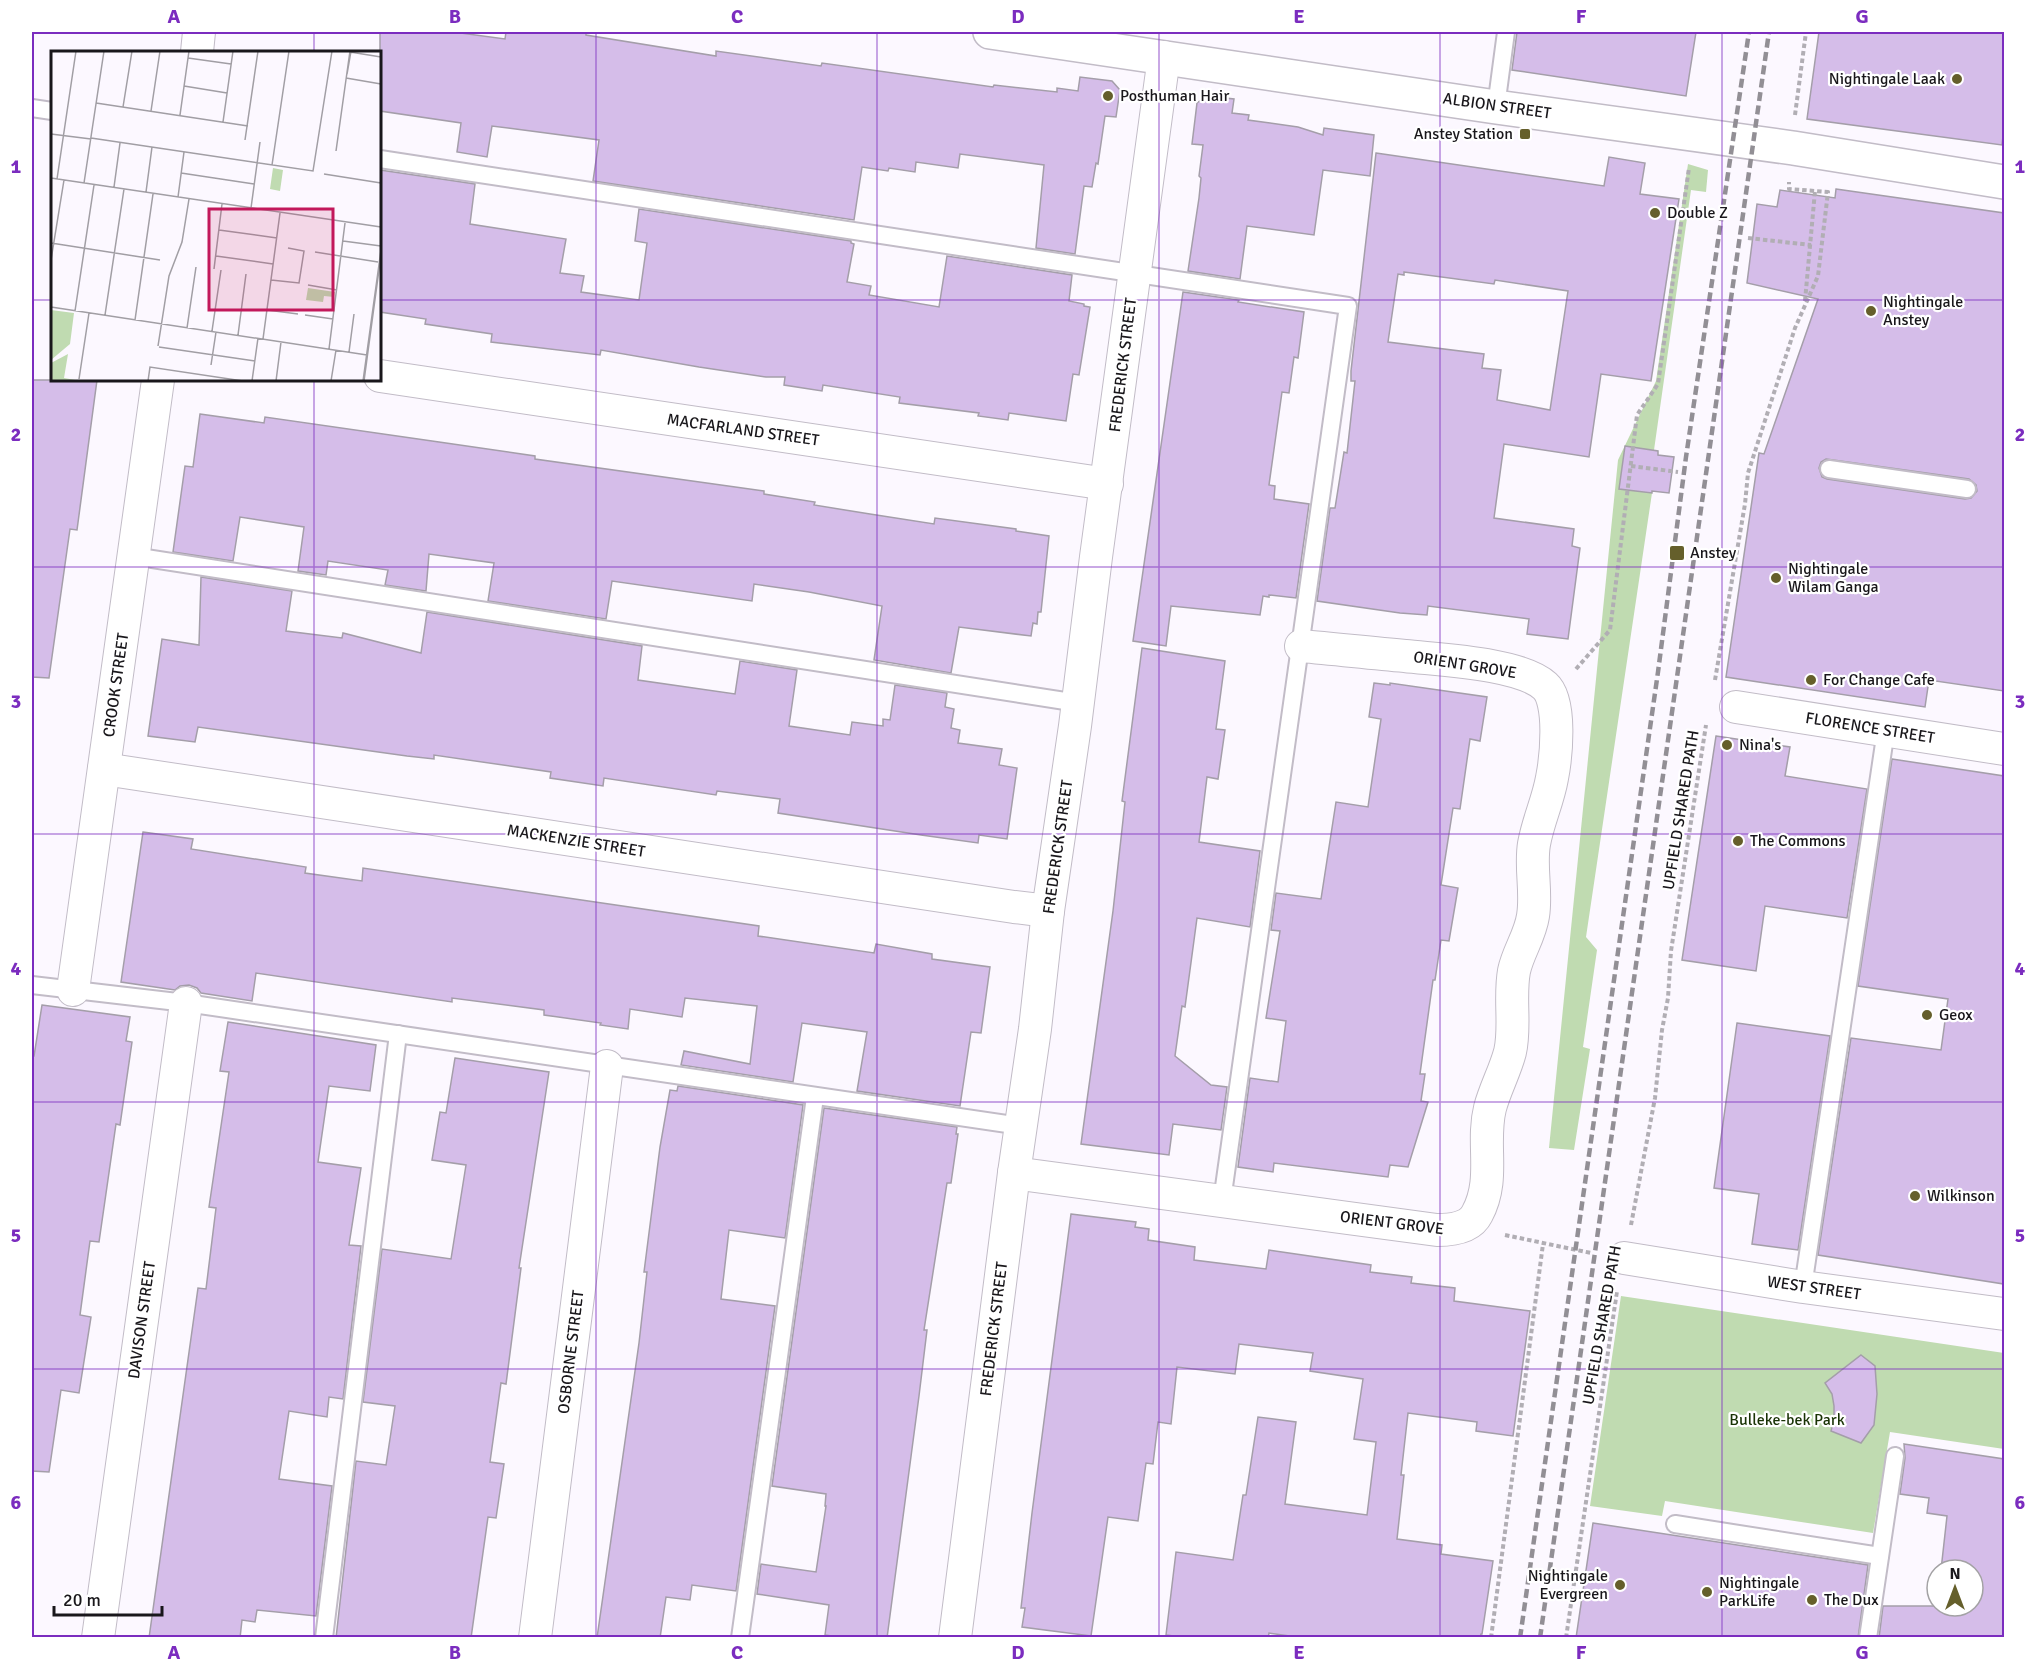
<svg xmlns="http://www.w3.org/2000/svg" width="2036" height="1669" font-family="Signika,sans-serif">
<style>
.green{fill:#c0dbb1}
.building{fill:#d5bde9;stroke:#a49ea9;stroke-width:1.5;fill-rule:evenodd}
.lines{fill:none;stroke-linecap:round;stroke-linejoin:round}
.service-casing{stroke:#c2bcc7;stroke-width:20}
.minor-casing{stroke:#c2bcc7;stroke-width:34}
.tertiary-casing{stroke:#c2bcc7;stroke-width:36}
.path{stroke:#b1aeb4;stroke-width:4;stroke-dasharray:4.5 3;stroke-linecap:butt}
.service{stroke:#fff;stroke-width:16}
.minor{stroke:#fff;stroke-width:32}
.tertiary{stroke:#fff;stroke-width:33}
.rail{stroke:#928f95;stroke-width:4.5;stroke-dasharray:9 4.5;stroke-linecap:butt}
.grid{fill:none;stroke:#7b2cbf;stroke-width:1.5;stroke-opacity:0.55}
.poi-dot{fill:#655f2b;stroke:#fff;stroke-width:2}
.labels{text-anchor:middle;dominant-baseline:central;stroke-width:4.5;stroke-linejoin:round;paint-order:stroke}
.poi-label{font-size:16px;fill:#19171b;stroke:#fff;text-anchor:start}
.street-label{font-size:16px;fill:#19171b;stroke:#fff}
.park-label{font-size:16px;fill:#193305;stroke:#fff}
.inset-road{fill:none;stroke:#a19ea4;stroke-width:1.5}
.view{fill:#c2185b;fill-opacity:0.15;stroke:#c2185b;stroke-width:3}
.inset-edge{fill:none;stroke:#19171b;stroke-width:3}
.neatline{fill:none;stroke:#7b2cbf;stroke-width:2}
.grid-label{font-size:20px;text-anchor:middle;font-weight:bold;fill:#7b2cbf}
</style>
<rect width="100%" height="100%" fill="#fcf8ff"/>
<g class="green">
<path d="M1688,164L1708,170L1706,192L1691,190L1654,450L1625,447L1619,488L1652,493L1586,937L1597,950L1583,1047L1590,1049L1574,1150L1549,1148L1618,460L1656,381Z"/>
<path d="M1621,1296L2004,1353V1449L1890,1432L1873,1533L1665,1501L1662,1516L1590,1506Z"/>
</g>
<g class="building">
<path d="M380,32H453L505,39L506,32H586V35L716,56V51L821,66L822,63L993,87L994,85L1057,92V88L1078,91L1080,77L1112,81L1120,90L1116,117L1105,116L1098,164L1096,163L1092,187L1084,186L1075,254L1036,248L1044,165L960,154L958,168L916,162L915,172L889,168L888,171L862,167L854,220L593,181L599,140L492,126L487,157L457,152L461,123L380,111Z"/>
<path d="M1517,32H1696L1686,96L1512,70Z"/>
<path d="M1819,32H2004V127L2002,145L1807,119Z"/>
<path d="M1207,96L1234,99L1232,113L1249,115L1248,120L1298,127L1323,135L1324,128L1374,135L1370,176L1323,170L1314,235L1247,226L1240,279L1188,271L1199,198L1201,178L1199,176L1203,145L1192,144L1197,103Z"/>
<path d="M1376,153L1604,186L1609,157L1645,163L1640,194L1679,199L1651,381L1601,374L1589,457L1504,444L1494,518L1574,529L1572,546L1580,548L1568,639L1527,634L1529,619L1428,606L1427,615L1400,613L1317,601L1330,508H1335L1344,452L1347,453L1355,381H1351V371ZM1404,272L1494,284L1495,280L1568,291L1550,410L1497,400L1501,370L1482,368L1484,354L1388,342L1398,274L1404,275Z"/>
<path d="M380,170L475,184L470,224L566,239L560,273L584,276L581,292L639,300L647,243L635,241L639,209L851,241V243L854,244L847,282L871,286L869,295L939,307L947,256L1072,275L1069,301L1084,304V306L1090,307L1079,375L1073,374L1066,421L1009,413L1008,420L978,416L979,413L899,403L900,397L823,385L822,391L784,385L785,377H766L699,367L601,350L600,355L491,342L492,334L425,324L426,319L380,312Z"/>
<path d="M1836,189L2004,213V691L1929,680L1925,707L1726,677L1759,453L1764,454L1818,299L1747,283L1757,204L1777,207L1780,190L1835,198ZM1826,459L1969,479L1976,485L1977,491L1971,498L1965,499L1827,479L1822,477L1819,468L1821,462Z"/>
<path d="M1183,292L1239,300L1238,302L1304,312L1298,358L1294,357L1289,393L1282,392L1269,485L1275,486L1274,499L1309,504L1296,598L1269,595V597L1263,596L1260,615L1171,606L1166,646L1133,641Z"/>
<path d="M32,380H97L77,530L70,529L49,678L32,677Z"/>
<path d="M200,414L264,423L265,417L439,442L535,456V459L764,491V494L815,502L814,505L870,514L934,524L935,518L1016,529V531L1049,536L1041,612H1038L1037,624L1033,623L1031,636L959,627L951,673L874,660L882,606L809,592L754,584L752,601L612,581L606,619L488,601L494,563L429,554L426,591L385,585L388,570L328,561L326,575L298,571L304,527L240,517L233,561L173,552L185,466L193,467Z"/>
<path d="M1625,446L1658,451V455L1674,457L1669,493L1652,491V493L1619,489Z"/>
<path d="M201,577L292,591L286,631L342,638L343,633L421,653L427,612L642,646L638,680L735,694L740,661L797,670L789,726L850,735L852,722L883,726V719L890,720L895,685L947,693L945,707L954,709L951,728L960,730L958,743L1002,749L999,765L1017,768L1007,839L979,835L978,843L921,835L778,813L780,799L717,791L716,795L604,778L603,786L550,778L551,772L434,755V759L407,756L198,727L195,742L148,736L162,639L199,645Z"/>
<path d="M1142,648L1225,661L1216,729L1225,730L1218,779L1207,777L1199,842L1260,851L1250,927L1197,918L1185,1007L1182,1006L1175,1056L1211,1085L1227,1087L1221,1130L1173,1124L1169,1155L1081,1144L1113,911L1125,802L1122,801Z"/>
<path d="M1374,683L1390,685V683L1487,697L1480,741L1470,739L1460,809L1453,808L1441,885L1458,888L1449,941L1441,940L1435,980H1433L1420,1074H1425L1421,1101L1428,1102L1408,1167L1390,1165L1388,1177L1274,1163L1273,1172L1238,1167L1250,1078L1278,1082L1286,1021L1266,1018L1280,931L1271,930L1276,893L1321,899L1336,802L1368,807L1381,719L1369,717Z"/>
<path d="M1716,736L1790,747L1785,776L1867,789L1847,918L1765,906L1756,971L1682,960Z"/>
<path d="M1892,759L2004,776V1284L1818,1255L1851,1038L1941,1050L1948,999L1858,986Z"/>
<path d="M143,832L193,839L191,849L306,867L305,873L362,881L363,868L759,926L758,936L874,953L876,944L932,954V959L990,967L981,1033L971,1032L960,1106L857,1091L867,1032L802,1023L793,1082L681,1065L684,1051L750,1064L757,1006L685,998L682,1017L630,1009L628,1029L600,1025L601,1023L544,1015V1010L452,998V1002L256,973L252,1001L201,993L197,988L189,985L180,986L175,990L121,982Z"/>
<path d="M42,1005L130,1017L126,1041L132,1042L120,1125L116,1124L99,1242L90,1241L80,1315L91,1317L79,1393L61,1390L49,1472L32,1471V1056H34Z"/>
<path d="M228,1022L376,1045L370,1091L329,1086L318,1162L361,1168L349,1245L361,1246L343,1399L329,1397L327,1417L289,1411L279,1479L332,1486L316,1616L257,1610L255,1622L242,1620L240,1638H149L198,1288L206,1289L216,1208L209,1207L229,1072L220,1071Z"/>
<path d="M1737,1023L1830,1036L1798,1250L1752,1244L1759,1194L1714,1188Z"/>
<path d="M455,1058L549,1072L519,1268H521L506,1384L501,1383L490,1462L504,1464L496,1518L488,1517L471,1638H336L356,1461L386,1465L395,1406L363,1402L382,1249L451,1259L466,1165L432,1160L440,1112L446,1113Z"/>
<path d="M678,1086L803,1105L785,1238L729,1230L721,1299L775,1306L736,1591L692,1585L690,1600L666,1597L660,1638H597L639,1343L647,1272H644L660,1147L670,1090L677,1091Z"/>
<path d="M824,1108L957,1127L956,1134H958L951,1183H947L924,1330H927L919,1396L887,1638H844L825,1635L829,1605L757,1594L761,1564L816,1572L826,1506H825L826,1494L772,1486Z"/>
<path d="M1071,1214L1136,1222L1135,1227L1149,1229L1148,1240L1195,1247L1194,1260L1266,1269L1269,1250L1371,1265L1370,1272L1412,1277L1411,1283L1455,1288L1454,1301L1530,1311L1513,1436L1476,1431L1477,1422L1408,1413L1401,1475H1404L1397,1539L1442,1545L1441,1554L1493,1561L1482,1634H1481L1480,1638H1304L1269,1633L1268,1638H1189L1166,1635L1176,1552L1233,1560L1243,1495H1246L1258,1417L1296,1422L1285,1504L1367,1515L1376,1442L1354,1439L1363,1379L1310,1371L1313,1353L1239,1344L1235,1374L1177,1367L1171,1424L1158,1422L1153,1464L1146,1463L1138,1521L1108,1517L1091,1636L1022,1627L1025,1608H1021L1032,1513Z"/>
<path d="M1861,1355L1875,1366L1877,1394L1874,1425L1861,1443L1831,1431L1834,1419V1406L1832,1394L1825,1383Z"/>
<path d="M1904,1444L2004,1459V1638H1879L1883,1606H1937V1602V1606H1973V1570H1941L1947,1516L1927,1513L1929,1498L1900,1494L1905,1458Z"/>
<path d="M1593,1523L1868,1565L1858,1638H1576Z"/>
</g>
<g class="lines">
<g class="service-casing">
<g id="service">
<path d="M1496,107L1506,32"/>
<path d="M32,108L52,111"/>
<path d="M380,159L1348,306L1222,1201"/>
<path d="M1829,469L1967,489"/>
<path d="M133,556L1078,703"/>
<path d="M32,985L186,1003L1021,1126"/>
<path d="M1803,1287L1886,730"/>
<path d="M1675,1524L1880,1556"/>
<path d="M324,1638L398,1034"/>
<path d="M740,1638L815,1097"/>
<path d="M1868,1638L1895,1456"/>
</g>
</g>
<g class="minor-casing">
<g id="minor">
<path d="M197,52L199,32"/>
<path d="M380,376L1107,484"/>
<path d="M1736,707L2004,749"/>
<path d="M104,769L1014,907L1048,911"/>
<path d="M73,990L158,380"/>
<path d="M1014,1173L1437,1230C1451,1230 1470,1228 1477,1214C1496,1179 1481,1144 1490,1108C1495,1089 1505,1071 1510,1052C1516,1027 1509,998 1514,971C1518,952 1530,936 1533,916C1537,892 1530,867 1534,844C1538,821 1548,801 1552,778C1556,758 1562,701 1545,686C1520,663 1440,660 1405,656C1370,653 1336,649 1301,646"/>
<path d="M1624,1258L1803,1287L2004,1314"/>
<path d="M98,1638L186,1003"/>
<path d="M535,1638L607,1066"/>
<path d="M955,1638L1014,1173L1035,1029L1048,911L1075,726L1096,557L1164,57"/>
</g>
</g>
<g class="tertiary-casing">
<path id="tertiary" d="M990,32L1496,107L1793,148L2004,182"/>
</g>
<g class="path">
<path d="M1795,115L1806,32"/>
<path d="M1748,238L1811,245"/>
<path d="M1805,301L1815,191"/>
<path d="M1631,466L1678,472"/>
<path d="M1576,669L1610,630L1637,415L1658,384L1689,168"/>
<path d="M1715,680L1745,504L1748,473L1795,328L1818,276L1828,192L1789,189V182"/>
<path d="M1631,1225L1655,1098L1662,1030L1668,998L1671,951L1706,725"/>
<path d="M1505,1235L1591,1253"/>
<path d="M1491,1638L1543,1244"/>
<path d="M1566,1638L1617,1291"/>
</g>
<use href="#service" class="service"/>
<use href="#minor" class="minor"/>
<use href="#tertiary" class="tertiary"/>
<g class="rail">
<path d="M1520,1638L1658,672L1686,457L1749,32"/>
<path d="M1540,1638L1769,32"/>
</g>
</g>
<path class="grid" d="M314,32V52M596,32V1638M877,32V1638M1159,32V1638M1440,32V1638M1722,32V1638M32,300H52M380,300H2004M314,380V1638M32,567H2004M32,834H2004M32,1102H2004M32,1369H2004"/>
<g class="poi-dot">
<circle cx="1957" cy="79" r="6"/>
<circle cx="1108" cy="96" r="6"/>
<rect x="1519" y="128" width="12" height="12" rx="3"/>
<circle cx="1655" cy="213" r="6"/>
<circle cx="1871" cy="311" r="6"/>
<rect x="1669" y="545" width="16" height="16" rx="3"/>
<circle cx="1776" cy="578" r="6"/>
<circle cx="1811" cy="680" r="6"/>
<circle cx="1727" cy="745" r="6"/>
<circle cx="1738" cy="841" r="6"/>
<circle cx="1927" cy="1015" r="6"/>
<circle cx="1915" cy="1196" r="6"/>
<circle cx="1620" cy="1585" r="6"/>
<circle cx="1707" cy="1592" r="6"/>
<circle cx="1812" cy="1600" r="6"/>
</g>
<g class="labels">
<g class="poi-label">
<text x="1945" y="79" text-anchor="end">Nightingale Laak</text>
<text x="1120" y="96">Posthuman Hair</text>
<text x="1513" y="134" text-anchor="end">Anstey Station</text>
<text x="1667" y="213">Double Z</text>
<text x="1883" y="302">Nightingale<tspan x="1883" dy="18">Anstey</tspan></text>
<text x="1690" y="553">Anstey</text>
<text x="1788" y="569">Nightingale<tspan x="1788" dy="18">Wilam Ganga</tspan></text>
<text x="1823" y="680">For Change Cafe</text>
<text x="1739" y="745">Nina's</text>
<text x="1750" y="841">The Commons</text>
<text x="1939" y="1015">Geox</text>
<text x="1927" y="1196">Wilkinson</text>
<text x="1608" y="1576" text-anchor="end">Nightingale<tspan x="1608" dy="18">Evergreen</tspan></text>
<text x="1719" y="1583">Nightingale<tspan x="1719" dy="18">ParkLife</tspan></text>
<text x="1824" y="1600">The Dux</text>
</g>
<g class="street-label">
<text transform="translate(1497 106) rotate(8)">ALBION STREET</text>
<text transform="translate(1123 365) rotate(-83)">FREDERICK STREET</text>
<text transform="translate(743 430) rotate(8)">MACFARLAND STREET</text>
<text transform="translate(1465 665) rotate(9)">ORIENT GROVE</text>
<text transform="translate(116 685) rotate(-82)">CROOK STREET</text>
<text transform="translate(1870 728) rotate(9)">FLORENCE STREET</text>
<text transform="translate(1681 810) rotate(-81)">UPFIELD SHARED PATH</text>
<text transform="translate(576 841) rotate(9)">MACKENZIE STREET</text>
<text transform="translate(1058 847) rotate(-82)">FREDERICK STREET</text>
<text transform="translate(1392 1223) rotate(7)">ORIENT GROVE</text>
<text transform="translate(1814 1288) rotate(8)">WEST STREET</text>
<text transform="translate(142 1320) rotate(-82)">DAVISON STREET</text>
<text transform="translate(1602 1325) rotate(-80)">UPFIELD SHARED PATH</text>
<text transform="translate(994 1329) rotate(-83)">FREDERICK STREET</text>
<text transform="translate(571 1352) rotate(-83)">OSBORNE STREET</text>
</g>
<g class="park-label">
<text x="1787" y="1420">Bulleke-bek Park</text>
</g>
</g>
<g transform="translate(51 51)">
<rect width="330" height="330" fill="#fcf8ff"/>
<path d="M222,117L232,119L229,140L219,138ZM257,237L284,241L283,246L273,245L272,251L255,249ZM0,259L23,262L19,293L0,309ZM17,303L13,327L30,330H0V312Z" fill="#c0dbb1"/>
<path class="inset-road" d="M299,1L330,6M137,7L180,13M296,23L300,0M295,27L330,33M133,35L176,42M45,52L197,75M72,56L81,0M100,60L109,0M129,64L138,0M172,71L182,0M0,83L40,88M40,87L262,120L281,0M194,89L207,0M285,100L299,0M221,114L238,0M130,122L203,133M273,123L330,132M0,127L330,176M6,128L25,0M33,132L53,0M63,136L69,92M95,141L101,96M127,146L133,101M200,157L209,91M168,179L226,187M292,190L330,195M0,192L109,209M264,201L327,211M165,205L222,213M0,209L13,129M163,218L171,153M220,229L248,232L253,200L237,197M257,234L286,239M0,256L316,304M216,259L247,263M24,260L43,134M54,264L73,138M254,264L282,268M84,269L102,143M136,277L145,216M161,280L170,219M187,284L195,223M212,288L229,162M107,295L118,225L131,191L138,148M108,296L204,310M278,298L294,172M298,301L303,263M160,314L165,281M28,328L38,262M97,330L99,316L192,330M201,330L207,287M225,330L230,291M280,330L285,299M312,330L330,199M313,330L330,204"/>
<path class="view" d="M158,158H282V259H158Z"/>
<rect width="330" height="330" class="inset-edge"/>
</g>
<rect width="2036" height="1669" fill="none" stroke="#ffffff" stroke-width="66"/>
<g transform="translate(1955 1588)"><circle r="28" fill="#ffffff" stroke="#a3a2a4" stroke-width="1.5"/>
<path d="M0-4.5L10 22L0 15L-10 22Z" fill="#655f2b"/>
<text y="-9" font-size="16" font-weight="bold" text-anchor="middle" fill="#19171b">N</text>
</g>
<path d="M54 1606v9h108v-9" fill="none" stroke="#19171b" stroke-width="3"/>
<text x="63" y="1606" font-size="18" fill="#19171b" stroke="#ffffff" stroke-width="4.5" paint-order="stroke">20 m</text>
<rect x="33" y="33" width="1970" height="1603" class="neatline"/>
<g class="grid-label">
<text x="174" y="23">A</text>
<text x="455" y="23">B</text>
<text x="737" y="23">C</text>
<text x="1018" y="23">D</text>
<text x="1299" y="23">E</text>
<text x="1581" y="23">F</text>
<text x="1862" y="23">G</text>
<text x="16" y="173">1</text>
<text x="2020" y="173">1</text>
<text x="16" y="441">2</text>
<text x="2020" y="441">2</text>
<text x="16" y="708">3</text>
<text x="2020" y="708">3</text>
<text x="16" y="975">4</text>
<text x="2020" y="975">4</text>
<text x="16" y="1242">5</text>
<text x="2020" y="1242">5</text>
<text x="16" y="1509">6</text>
<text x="2020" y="1509">6</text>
<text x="174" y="1659">A</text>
<text x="455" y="1659">B</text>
<text x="737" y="1659">C</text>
<text x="1018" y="1659">D</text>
<text x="1299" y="1659">E</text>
<text x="1581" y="1659">F</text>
<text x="1862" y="1659">G</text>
</g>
</svg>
